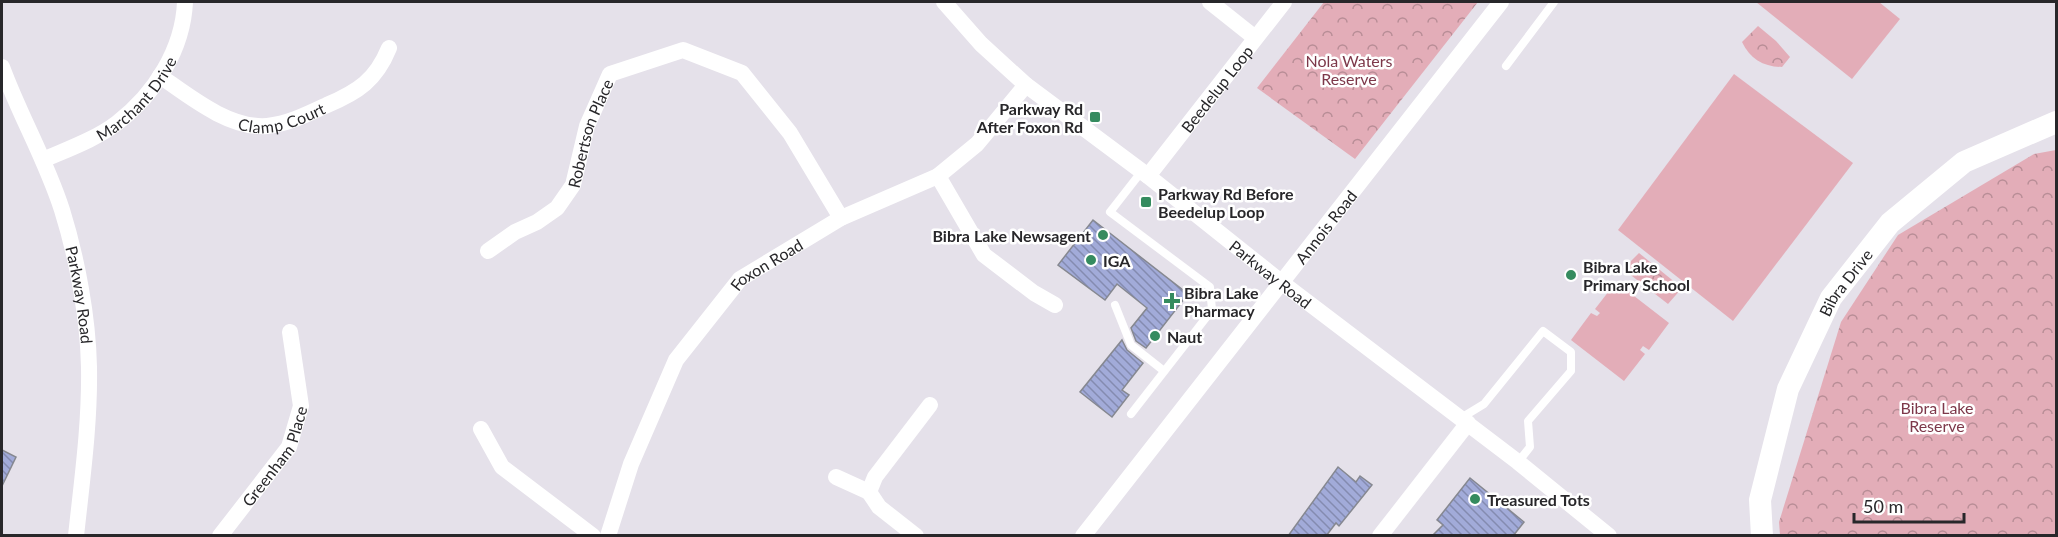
<svg xmlns="http://www.w3.org/2000/svg" width="2058" height="537" font-family="Lato,sans-serif">
<style>
.green{fill:#e3adb8}
.park{fill:url(#park-crowns)}
.building{fill:url(#building-back-hatch);stroke:#868890;stroke-width:1.5}
.lines{fill:none;stroke-linecap:round;stroke-linejoin:round}
.lane{stroke:#fff;stroke-width:8}
.street{stroke:#fff;stroke-width:16}
.secondary{stroke:#fff;stroke-width:22}
.poi-dot{fill:#358b5f;stroke:#fff;stroke-width:2}
.labels{text-anchor:middle;dominant-baseline:central;stroke-width:5;stroke-linejoin:round;paint-order:stroke}
.park-label{font-size:16px;fill:#7d384a;stroke:#fff}
.street-label{font-size:16px;fill:#28272a;stroke:#fff}
.poi-label{font-size:16px;font-weight:bold;fill:#28272a;stroke:#fff;text-anchor:start}
</style>
<defs>
<pattern id="park-crowns" width="20" height="18" patternUnits="userSpaceOnUse" patternTransform="scale(1.5)"><rect width="20" height="18" fill="#e3adb8"/><path d="M2 6a3 3 0 1 1 6 0M12 15a3 3 0 1 1 6 0" fill="none" stroke="#b88d96"/></pattern>
<pattern id="building-back-hatch" width="6" height="6" patternUnits="userSpaceOnUse" patternTransform="scale(1.5)"><rect width="6" height="6" fill="#a2abd9"/><path d="M-1 5l2 2M0 0l6 6M5-1l2 2" fill="none" stroke="#848bb0"/></pattern>
</defs>
<rect width="100%" height="100%" fill="#e5e1ea"/>
<g class="green">
<path d="M1756,2H1879L1900,19L1852,79Z"/>
<path d="M1734,74L1853,163L1733,321L1618,230Z"/>
<path d="M1616,282L1669,323L1649,350L1643,346L1640,350L1645,354L1624,381L1571,340L1591,313L1597,316L1600,313L1595,309Z"/>
</g>
<g class="park">
<path d="M1324,2H1478L1355,159L1257,88Z"/>
<path d="M1758,26L1776,41L1790,57L1782,67C1764,67 1750,59 1742,42Z"/>
<path d="M2056,150V535H1780L1779,522L1841,322L1898,235L2034,154Z"/>
<path d="M1639,253L1682,288L1668,304L1623,269Z"/>
</g>
<g class="building">
<path d="M1093,220L1188,294L1146,348L1136,341L1131,328L1147,308L1117,284L1105,300L1058,265Z"/>
<path d="M1122,340L1127,350L1143,363L1122,390L1129,395L1112,417L1080,392Z"/>
<path d="M2,450L16,457L2,486Z"/>
<path d="M1338,467L1356,482L1360,476L1372,485L1339,526L1336,523L1326,536H1288Z"/>
<path d="M1470,478L1524,522L1513,536H1432L1443,525L1437,520Z"/>
</g>
<g class="lines">
<g class="lane">
<path d="M1506,66L1554,2"/>
<path d="M1115,305L1131,345L1164,371"/>
<path d="M1131,414L1212,310L1210,287L1110,212L1142,171"/>
<path d="M1461,418L1484,404L1543,331L1571,352V371L1528,421L1530,447L1518,462"/>
</g>
<g class="street">
<path id="s1" d="M944,2L981,44L1026,85L1148,176L1281,282L1518,462L1609,536"/>
<path d="M1210,2L1254,37"/>
<path id="s2" d="M2,67C20,116 46,160 62,210C77,258 88,317 89,367C90,424 82,480 76,536"/>
<path id="s3" d="M160,76C189,96 229,129 267,126C288,124 308,114 327,105C358,92 376,80 389,48"/>
<path id="s4" d="M43,160C68,149 96,139 117,123C155,94 183,49 185,2"/>
<path d="M938,176L984,255L1034,293L1055,305"/>
<path id="s5" d="M1148,176L1284,2"/>
<path id="s6" d="M488,251L515,232L537,222L557,208L573,185L587,126L610,74L683,50L742,73L790,133L841,218"/>
<path d="M481,429L502,467L593,536"/>
<path d="M836,477L869,492"/>
<path id="s7" d="M220,536L289,447L301,406L290,332"/>
<path id="s8" d="M608,536L631,464L676,360L740,279L841,218L938,176L977,144L1026,85"/>
<path d="M916,536L879,507L869,492L875,477L930,405"/>
<path id="s9" d="M1083,536L1501,2"/>
<path d="M1380,536L1468,423"/>
</g>
<path class="secondary" id="s10" d="M1762,536L1760,500L1788,389L1831,298L1890,223L1964,162L2056,122"/>
</g>
<g class="poi-dot">
<rect x="1089" y="111" width="12" height="12" rx="3"/>
<rect x="1140" y="196" width="12" height="12" rx="3"/>
<circle cx="1103" cy="235" r="6"/>
<circle cx="1091" cy="260" r="6"/>
<circle cx="1571" cy="275" r="6"/>
<path d="M1169 292h6v6h6v6h-6v6h-6v-6h-6v-6h6z"/>
<circle cx="1155" cy="336" r="6"/>
<circle cx="1475" cy="499" r="6"/>
</g>
<g class="labels">
<g class="park-label">
<text x="1349" y="60">Nola Waters<tspan x="1349" dy="18">Reserve</tspan></text>
<text x="1937" y="407">Bibra Lake<tspan x="1937" dy="18">Reserve</tspan></text>
</g>
<g class="street-label">
<text stroke="none"><textPath href="#s5" startOffset="111">Beedelup Loop</textPath></text>
<text stroke="none"><textPath href="#s4" startOffset="114">Marchant Drive</textPath></text>
<text stroke="none"><textPath href="#s3" startOffset="136">Clamp Court</textPath></text>
<text stroke="none"><textPath href="#s6" startOffset="164">Robertson Place</textPath></text>
<text stroke="none"><textPath href="#s9" startOffset="393">Annois Road</textPath></text>
<text stroke="none"><textPath href="#s8" startOffset="322">Foxon Road</textPath></text>
<text stroke="none"><textPath href="#s1" startOffset="426">Parkway Road</textPath></text>
<text stroke="none"><textPath href="#s10" startOffset="272">Bibra Drive</textPath></text>
<text stroke="none"><textPath href="#s2" startOffset="242">Parkway Road</textPath></text>
<text stroke="none"><textPath href="#s7" startOffset="98">Greenham Place</textPath></text>
</g>
<g class="poi-label">
<text x="1083" y="108" text-anchor="end">Parkway Rd<tspan x="1083" dy="18">After Foxon Rd</tspan></text>
<text x="1158" y="193">Parkway Rd Before<tspan x="1158" dy="18">Beedelup Loop</tspan></text>
<text x="1091" y="235" text-anchor="end">Bibra Lake Newsagent</text>
<text x="1103" y="260">IGA</text>
<text x="1583" y="266">Bibra Lake<tspan x="1583" dy="18">Primary School</tspan></text>
<text x="1184" y="292">Bibra Lake<tspan x="1184" dy="18">Pharmacy</tspan></text>
<text x="1167" y="336">Naut</text>
<text x="1487" y="499">Treasured Tots</text>
</g>
</g>
<rect width="2058" height="537" fill="none" stroke="#28272a" stroke-width="6"/>
<path d="M1854 513v9h110v-9" fill="none" stroke="#28272a" stroke-width="3"/>
<text x="1863" y="513" font-size="18" fill="#28272a" stroke="#ffffff" stroke-width="4.5" paint-order="stroke">50 m</text>
</svg>
